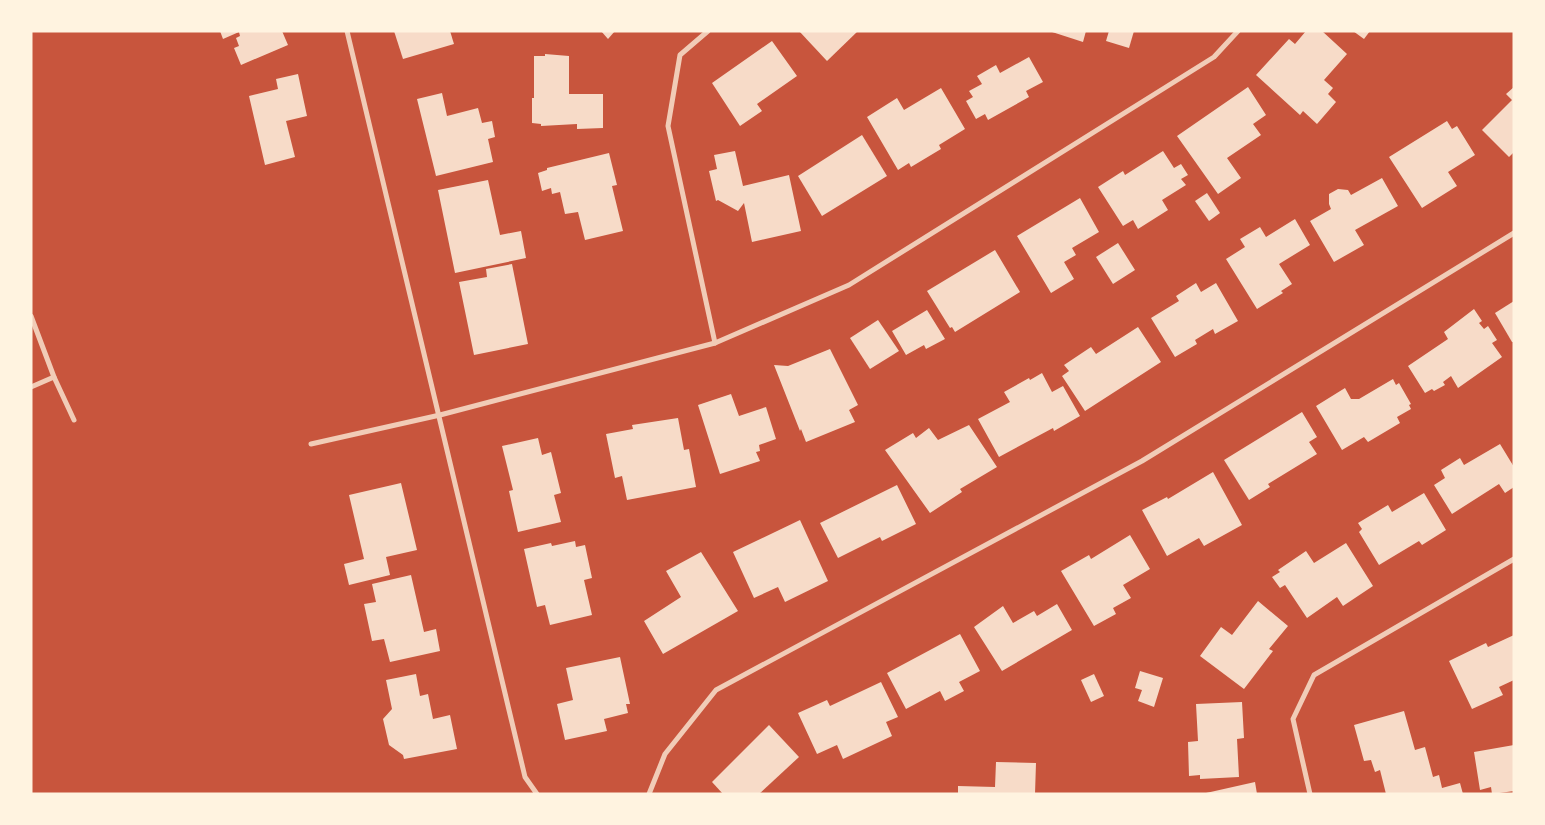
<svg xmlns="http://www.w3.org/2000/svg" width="1545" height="825" font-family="Commissioner,sans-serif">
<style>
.building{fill:#f7dbc8}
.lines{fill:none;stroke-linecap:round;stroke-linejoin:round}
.minor{stroke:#f1ccb7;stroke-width:5}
</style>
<rect width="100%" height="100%" fill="#c8553d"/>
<g class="building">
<path d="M220,31H282L288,45L241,65L234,48L239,46L236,38L240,36L239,32L223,39Z"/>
<path d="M394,31H450L454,44L403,59Z"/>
<path d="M601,31H615L608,39Z"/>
<path d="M799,31H858L827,61Z"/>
<path d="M1049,31H1086L1083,42Z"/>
<path d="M1109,31H1134L1129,48L1106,41Z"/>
<path d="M1306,31H1322L1347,54L1324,80L1333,88L1328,94L1336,102L1317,124L1303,111L1300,115L1256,75L1289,39L1295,44Z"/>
<path d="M1353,31H1370L1364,39Z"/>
<path d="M772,41L797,76L757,104L762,111L740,126L712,83Z"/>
<path d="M545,54L569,56V94H603V128L577,129V124L541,126V124L532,123V98H534V56H545Z"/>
<path d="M1029,57L1043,82L1026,91L1029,97L988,120L985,114L976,119L966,101L973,97L969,91L982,84L977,76L996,65L1000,73Z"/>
<path d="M298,74L307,116L286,121L295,157L265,165L249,96L278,89L276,79Z"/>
<path d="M1248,87L1266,115L1253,124L1261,135L1227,158L1241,178L1218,194L1177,136Z"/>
<path d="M1514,87V152L1509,157L1482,130L1512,100L1506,94Z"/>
<path d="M941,88L965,129L939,145L941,149L911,167L909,163L898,170L867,117L897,98L904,110Z"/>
<path d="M442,93L447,116L478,108L482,123L492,121L495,137L488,139L493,162L436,176L417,99Z"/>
<path d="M1447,121L1452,129L1457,126L1475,155L1448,172L1457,186L1422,208L1389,157Z"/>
<path d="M862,135L887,176L822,216L798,176Z"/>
<path d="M735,151L743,186L789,175L801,231L752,242L744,203L738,211L718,200L716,201L709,171L717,169L714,155Z"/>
<path d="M1163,151L1174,168L1181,164L1188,175L1181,179L1186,185L1162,200L1168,210L1138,229L1133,220L1123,226L1098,187L1123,171L1125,175Z"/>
<path d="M609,153L617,185L612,186L623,231L585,240L578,212L565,214L560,192L552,194L551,188L542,191L538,173L547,170V168Z"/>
<path d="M1382,178L1398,206L1355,230L1364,245L1334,262L1310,221L1331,209L1329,204V194L1338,189L1348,190L1351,195Z"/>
<path d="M488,180L500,235L521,231L526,258L455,273L438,190Z"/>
<path d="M1207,193L1220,213L1209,221L1195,201Z"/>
<path d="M1080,198L1099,232L1072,248L1076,255L1064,262L1074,279L1051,293L1017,236Z"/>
<path d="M1295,219L1310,245L1279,264L1292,284L1281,291L1283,293L1257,309L1226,259L1245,247L1240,239L1260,227L1266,237Z"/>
<path d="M1118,243L1135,270L1113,284L1096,257Z"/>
<path d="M995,250L1020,292L955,332L952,327L950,328L927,291Z"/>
<path d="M512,264L528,344L474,355L459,282L487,277L486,269Z"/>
<path d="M1196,283L1201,292L1216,283L1238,321L1215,334L1213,329L1195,340L1197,344L1175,357L1151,318L1179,301L1176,296Z"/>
<path d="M1514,301V342H1512L1495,313Z"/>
<path d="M1474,309L1482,321L1479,323L1484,329L1488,326L1497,340L1492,343L1502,357L1458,388L1451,376L1443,382L1445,385L1434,391L1432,389L1425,393L1408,366L1448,339L1444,332Z"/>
<path d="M927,310L945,339L926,349L924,345L906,355L892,331Z"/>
<path d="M878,320L899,351L870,369L850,338Z"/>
<path d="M1138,327L1161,362L1085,411L1062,376L1069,371L1064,365L1091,347L1096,354Z"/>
<path d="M830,349L858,405L849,410L855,422L806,442L801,429L800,431L774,365L788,366Z"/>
<path d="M1042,373L1052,392L1063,386L1080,416L1054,431L1053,428L999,457L978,419L1010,402L1004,392L1029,378L1030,380Z"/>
<path d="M1393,379L1396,385L1399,383L1411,404L1409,405L1411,409L1397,417L1400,423L1368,442L1364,437L1342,450L1316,406L1345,388L1351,399H1359Z"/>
<path d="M731,394L739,416L766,407L776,439L759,445L760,451L756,452L760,461L720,474L698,405Z"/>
<path d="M1302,412L1317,437L1309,442L1317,454L1268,484L1270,487L1249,500L1224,460Z"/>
<path d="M678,418L684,450L689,449L696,487L627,500L622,476L615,478L606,434L633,429L632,425Z"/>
<path d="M969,425L997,467L960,489L962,492L930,513L885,450L913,433L916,438L929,428L938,440Z"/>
<path d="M538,438L542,455L551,452L561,493L554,495L561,522L518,532L509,491L513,490L502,446Z"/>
<path d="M1500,444L1514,467V487L1505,493L1499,484L1452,514L1434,485L1445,478L1441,470L1460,458L1464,465Z"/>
<path d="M1213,472L1242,525L1204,546L1199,538L1167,556L1142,510L1167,497L1168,499Z"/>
<path d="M401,483L417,550L386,557L390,575L349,585L344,564L364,559L349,495Z"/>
<path d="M897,485L916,524L882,541L880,537L838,558L820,523Z"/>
<path d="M1424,493L1446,530L1422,545L1419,541L1379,565L1359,532L1362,529L1358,523L1388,505L1392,512Z"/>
<path d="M800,520L828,581L785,602L778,587L754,598L733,552Z"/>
<path d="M1130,535L1150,569L1123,585L1131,598L1113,608L1116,614L1094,626L1061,571L1089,555L1091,559Z"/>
<path d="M575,541L576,547L585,545L592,578L584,580L592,615L550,625L545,605L537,607L524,549L551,543L552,546Z"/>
<path d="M1346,543L1373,586L1343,606L1337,597L1307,618L1285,585L1280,588L1272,577L1280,572L1278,570L1306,551L1314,563Z"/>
<path d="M701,552L738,611L663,654L644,621L681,597L666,571Z"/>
<path d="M411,575L424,632L436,629L440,651L390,662L384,639L372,641L364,604L376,602L372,584Z"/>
<path d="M1258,601L1288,626L1269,649L1273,651L1244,689L1200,656L1221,627L1232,635Z"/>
<path d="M1057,604L1072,630L1002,671L974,627L1003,606L1013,623L1034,611L1037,616Z"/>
<path d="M960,634L980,671L959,682L964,691L945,701L940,691L906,709L887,673Z"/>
<path d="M1514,635V680L1499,687L1503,695L1472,709L1449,661L1486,643L1488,647Z"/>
<path d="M620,657L630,704H626L628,713L604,719L607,731L565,740L557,704L573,700L566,668Z"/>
<path d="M1140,671L1163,678L1154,707L1138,701L1142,690L1135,688Z"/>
<path d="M416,674L420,696L428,694L433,719L450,715L457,749L404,759L403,755L389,745L383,719L392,709L386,680Z"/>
<path d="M1094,674L1104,696L1091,702L1081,680Z"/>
<path d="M881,682L898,717L886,722L892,736L843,759L837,745L817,754L798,713L827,700L830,706Z"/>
<path d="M1242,702L1244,738L1237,739L1239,777L1200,779V775L1189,776L1188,742L1198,741L1196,704Z"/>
<path d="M1404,711L1415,750L1425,747L1433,777L1439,775L1442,788L1460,783L1463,794H1386L1380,770L1375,772L1371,760L1364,761L1354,725Z"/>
<path d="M769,725L799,757L759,794H723L712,782Z"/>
<path d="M1514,745V791L1492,794L1491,787L1480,790L1474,752Z"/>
<path d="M996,762L1036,763L1035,794H958V786L995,787Z"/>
<path d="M1255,782L1257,794H1206V793Z"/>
</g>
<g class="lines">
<g class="minor">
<path d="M347,31L525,777L537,794"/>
<path d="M708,31L680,55L668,126L715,343"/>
<path d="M31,316L54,377L74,420"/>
<path d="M31,387L54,377"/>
<path d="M311,444L440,415L715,343L849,285L1214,57L1238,31"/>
<path d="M649,794L665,754L716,690L1142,461L1514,233"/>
<path d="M1310,794L1293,719L1314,675L1514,559"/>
</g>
</g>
<rect width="1545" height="825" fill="none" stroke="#fff3e0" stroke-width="65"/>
</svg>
